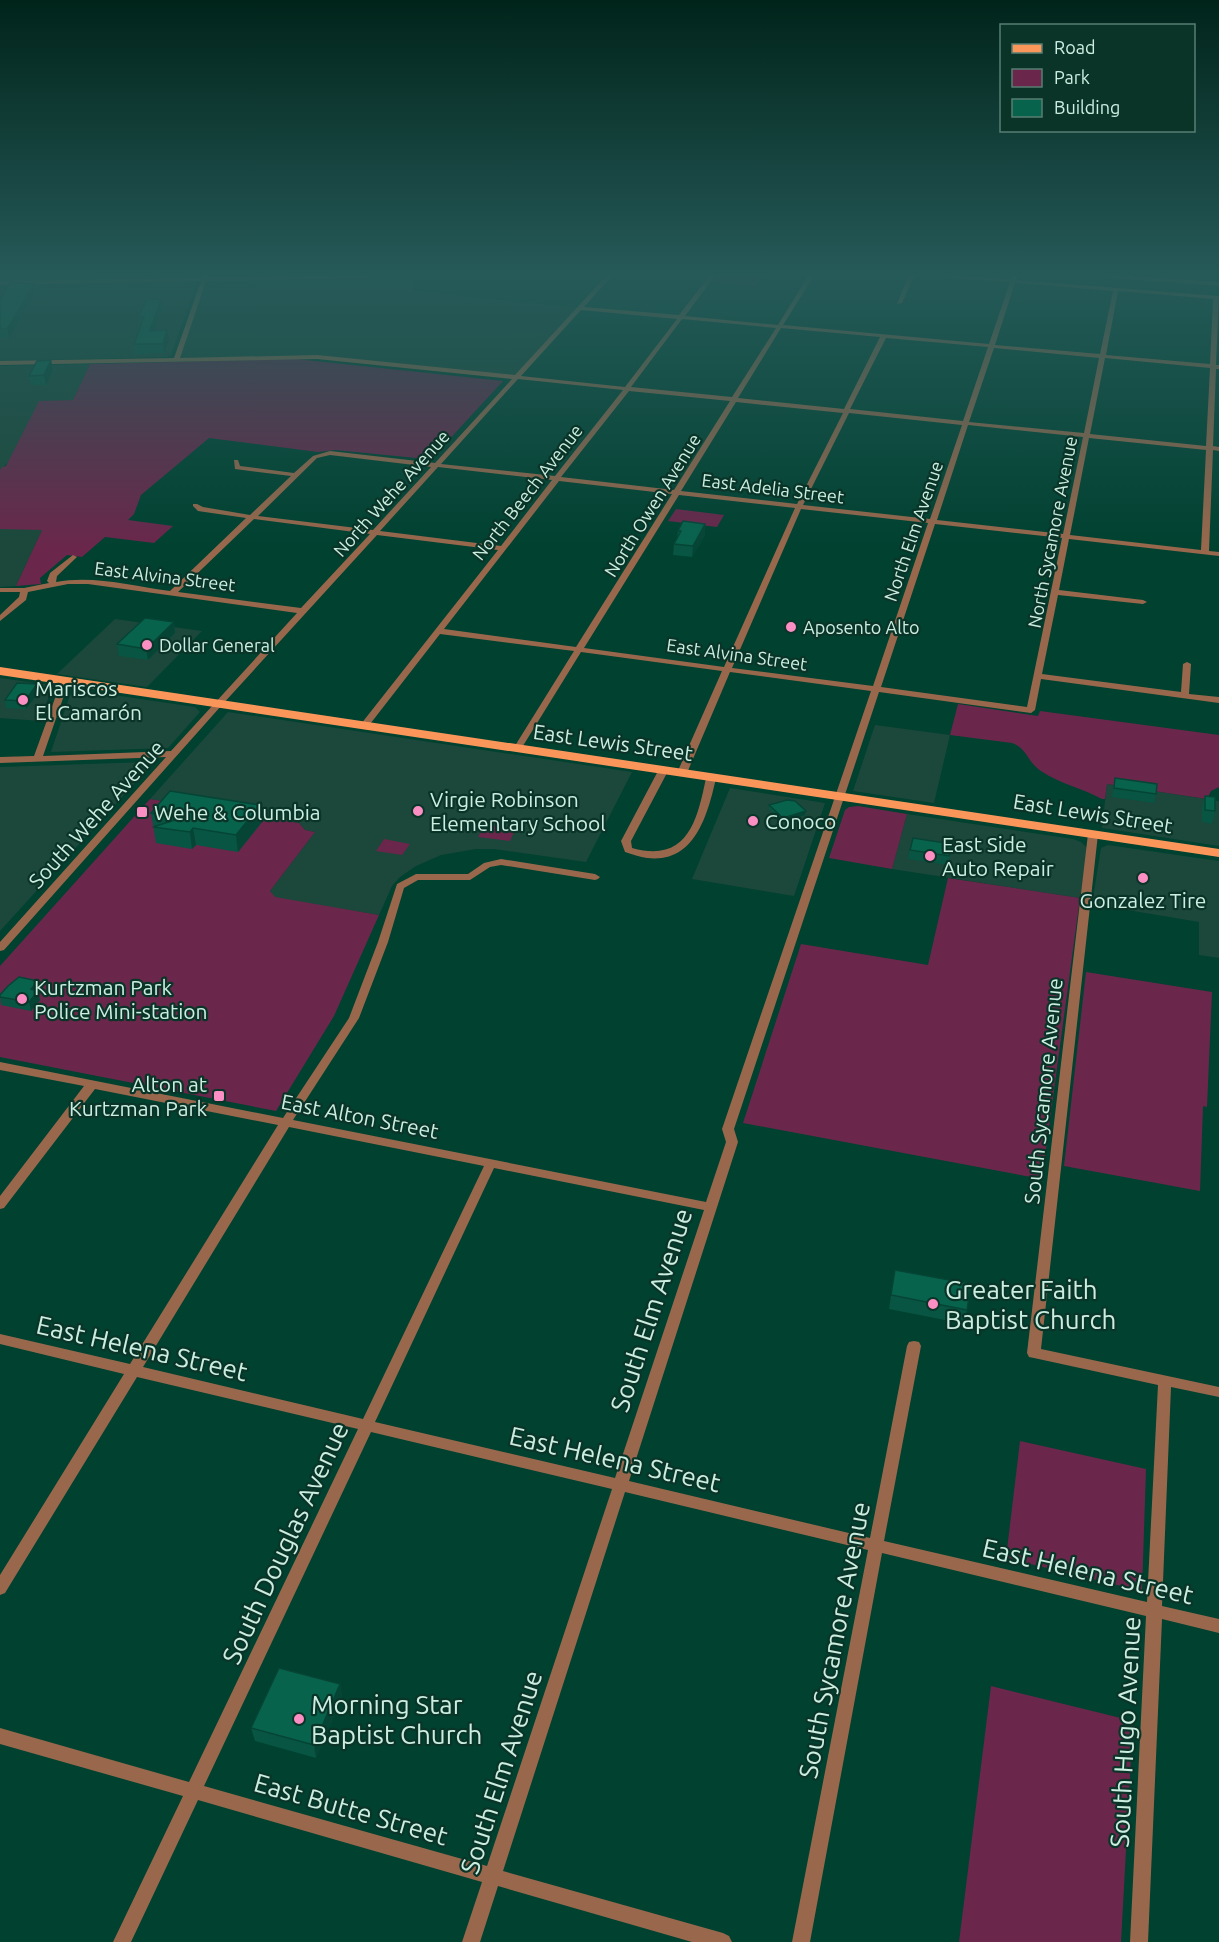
<svg xmlns="http://www.w3.org/2000/svg" width="1219" height="1942" font-family="Ubuntu,sans-serif">
<style>
.built{fill:#1b483a}
.green{fill:#6a274b}
.lines{fill:none;stroke-linecap:round;stroke-linejoin:round}
.street{fill:#99684c;fill-rule:evenodd}
.primary{fill:#fb965a;fill-rule:evenodd}
.wall{fill:#075542}
.shaded-wall{fill:#064536}
.building{fill:#08634d;stroke:#064536;stroke-width:1.5}
.poi-dot{fill:#fb8fc4;stroke:#0b3428;stroke-width:2}
.labels{text-anchor:middle;dominant-baseline:central;stroke-width:4.5;stroke-linejoin:round;paint-order:stroke}
.far-street-label{font-size:18px;fill:#cbeee1;stroke:#0b3428}
.far-poi-label{font-size:18px;fill:#cbeee1;stroke:#0b3428;text-anchor:start}
.poi-label{font-size:21px;fill:#cbeee1;stroke:#0b3428;text-anchor:start}
.street-label{font-size:21px;fill:#cbeee1;stroke:#0b3428}
.near-poi-label{font-size:26px;fill:#cbeee1;stroke:#0b3428;text-anchor:start}
.near-street-label{font-size:26px;fill:#cbeee1;stroke:#0b3428}
</style>
<rect width="100%" height="100%" fill="#004130"/>
<g class="built">
<path d="M4,276H199L9,281L2,279Z"/>
<path d="M414,276L413,291L580,308L516,377L317,357L177,359L204,279Z"/>
<path d="M197,281L171,355L167,357L0,361V286Z"/>
<path d="M90,364L73,400L0,470V366Z"/>
<path d="M23,528L42,530L16,586L0,587V529Z"/>
<path d="M115,619L202,631L147,687L57,674Z"/>
<path d="M0,678L50,685L52,688L40,721L0,718Z"/>
<path d="M80,690L195,707L200,712L168,748L51,752L70,695Z"/>
<path d="M228,712L632,772L586,862L494,849H476L441,855L416,866L400,877L392,886L379,915L275,898L270,891L315,832L305,830L299,823L150,799Z"/>
<path d="M875,725L950,735L934,803L853,791Z"/>
<path d="M147,762L151,765L0,931V767Z"/>
<path d="M1107,784L1219,801V846L1102,828Z"/>
<path d="M730,788L825,803L794,896L692,879Z"/>
<path d="M907,814L1073,839L1081,842L1088,849L1080,898L892,869Z"/>
<path d="M1108,845L1219,861V958L1199,955V922L1092,904L1101,848Z"/>
</g>
<g class="green">
<path d="M717,276H762L755,286L713,282Z"/>
<path d="M296,359L503,381L432,458L427,459L335,450L318,452L209,438L141,495L134,514L128,520L173,526L154,543L105,537L82,557L67,555L40,578L41,584L16,586L42,530L0,529V470L2,467L6,466L39,401L73,400L90,364Z"/>
<path d="M676,509L724,515L717,527L668,521Z"/>
<path d="M958,704L1038,716L1040,711L1219,735V787L1211,791L1207,799L1107,784L1105,799H1102C1082,788 1060,784 1041,771C1028,763 1027,748 1012,743L950,735Z"/>
<path d="M150,799L299,823L305,830L315,832L270,891L275,897L379,915L334,1016L276,1111L0,1057V966Z"/>
<path d="M858,806L907,814L892,869L829,858L845,810L849,807Z"/>
<path d="M484,825L516,828L510,841L478,837Z"/>
<path d="M384,839L410,844L402,855L376,851Z"/>
<path d="M948,878L1080,898L1042,1179L743,1123L801,944L928,965Z"/>
<path d="M1086,972L1212,992L1207,1107L1203,1106L1200,1191L1064,1166Z"/>
<path d="M1020,1441L1146,1469L1142,1591L1006,1558Z"/>
<path d="M991,1686L1133,1721L1121,1942H959Z"/>
</g>
<g class="lines">
<g class="street">
<path d="M202,276H208L207,277L369,276L366,278L206,281L180,358L317,355L515,375L606,276H612L584,307L679,315L709,276H715L685,316L778,325L808,276H814L783,325L989,344L1010,282L953,278L950,276L1011,279L1012,276H1018L1016,280L1219,296L1216,365H1219V369H1216L1213,446L1219,447V451L1213,450L1209,551L1219,552V556L1069,539L1059,590L1143,600L1147,602L1143,604L1058,595L1042,674L1181,692L1183,664L1187,662L1191,664L1189,694L1219,697V703L1041,679L1035,710L1031,713L879,692L734,1129L738,1142L629,1481L870,1538L907,1346L909,1342L914,1341L919,1342L921,1346L884,1541L1147,1602L1158,1385L1034,1358L1029,1357L1027,1353L1088,834L1090,832H1096L1098,834L1041,1349L1219,1387V1397L1171,1387L1162,1606L1219,1619V1633L1162,1619L1148,1942H1130L1146,1616L882,1553L810,1942H792L868,1550L625,1492L503,1871L723,1933L729,1936L732,1942H692L498,1886L480,1942H462L482,1882L198,1800L131,1942H113L183,1796L0,1744V1728L189,1782L358,1429L137,1377L5,1593L0,1595V1575L124,1374L0,1344V1334L130,1364L278,1125L95,1089L4,1208L0,1209V1196L84,1086L0,1070V1062L283,1118L349,1018L378,942L397,884L416,874H468L484,863L501,859L595,874L600,877L598,879L595,880L501,865L490,867L470,880H418L404,888L388,942L359,1018L293,1120L706,1202L726,1142L722,1129L871,691L730,672L687,773L682,776L677,773L722,671L581,652L521,749L517,752L513,749L574,651L440,634L367,728H361V724L498,550L377,535L221,706L4,950L0,951V942L166,757L0,763V757L34,756L62,679L65,678L69,681L43,756L171,751L297,613L88,584H68L28,592L26,600L0,621V615L19,597L20,592H0V588H24L49,583L47,581L50,573L73,555L77,557L57,576L56,582C93,575 133,586 170,591L246,518L198,511L193,506V504H197L203,507L250,515L291,476L235,469L234,460H238L240,466L294,473L313,456L330,451L435,463L512,379L317,359L0,365V361L174,358L201,281L0,285V281L202,278ZM1015,283L1113,291L1100,354L995,345ZM1118,291L1213,299L1210,364L1106,355ZM581,310L677,319L625,387L521,376ZM682,319L776,328L732,397L631,387ZM781,328L880,337L844,409L738,398ZM886,338L988,347L963,421L850,409ZM994,348L1099,358L1084,433L969,422ZM1105,358L1210,368L1206,446L1090,434ZM518,379L623,390L555,476L441,464ZM629,391L730,401L674,490L561,477ZM736,402L843,413L797,504L681,491ZM849,413L962,425L930,519L803,505ZM968,425L1083,437L1063,534L937,520ZM1089,438L1206,450L1201,550L1070,535ZM330,455L431,467L373,530L258,516L317,458ZM438,467L552,480L501,546L380,531ZM559,481L672,494L576,647L444,629ZM679,495L795,508L724,667L584,648ZM801,509L928,523L873,686L732,668ZM254,519L370,534L301,608L178,592ZM935,524L1062,538L1027,707L881,687ZM289,1127L484,1166L363,1419L143,1367ZM494,1168L704,1210L615,1478L375,1422ZM371,1432L612,1489L487,1866L204,1786Z"/>
<path d="M908,276H914L902,303L897,304Z"/>
<path d="M1110,276H1131L1219,282V286L1113,278Z"/>
<path d="M663,768L668,771L631,841L632,848C687,863 697,822 706,778L711,775L716,778C708,814 695,864 647,858C640,857 632,854 625,852L621,841L658,771Z"/>
</g>
<path class="primary" d="M0,667L1219,849V857L0,675Z"/>
</g>
<g class="wall">
<path d="M36,292L9,338H0V300Z"/>
<path d="M161,299L163,308L155,331L169,340L164,353L135,354L134,344L141,327L139,317Z"/>
<path d="M51,360L53,370L46,385H31L29,376Z"/>
<path d="M705,524V535L692,557L673,555L674,544L677,538L678,531Z"/>
<path d="M174,622L175,633L148,660L119,656L117,644Z"/>
<path d="M37,684L39,692L26,709L6,708L5,700Z"/>
<path d="M1115,778L1156,794L1154,803L1112,797Z"/>
<path d="M1205,796L1215,811L1212,824L1202,822V808Z"/>
<path d="M769,805L805,815L783,822L769,809Z"/>
<path d="M151,813L262,822L238,852L196,845L192,849L156,843Z"/>
<path d="M952,844L948,865L908,859L910,850Z"/>
<path d="M38,981L40,990L38,992L40,1000L31,1011L1,1005L0,995Z"/>
<path d="M891,1295L967,1310L965,1324L889,1309Z"/>
<path d="M340,1684L342,1697L316,1758L255,1741L251,1728Z"/>
</g>
<g class="shaded-wall">
<path d="M34,284L36,292L9,338L7,329Z"/>
<path d="M161,299L163,308L151,340L150,331Z"/>
<path d="M167,330L169,340L164,353L163,344Z"/>
<path d="M51,360L53,370L46,385L44,375Z"/>
<path d="M705,524V535L692,557L693,546Z"/>
<path d="M174,622L175,633L148,660L146,649Z"/>
<path d="M37,684L39,692L26,709L25,701Z"/>
<path d="M260,805L262,822L238,852L236,835Z"/>
<path d="M806,811L805,815L783,822V818Z"/>
<path d="M193,828L196,845L192,849L190,832Z"/>
<path d="M38,981L40,990L38,992L40,1000L31,1011L29,1002L31,989Z"/>
<path d="M340,1684L342,1697L316,1758L314,1745Z"/>
</g>
<g class="building">
<path d="M10,282L34,284L7,329H0V300Z"/>
<path d="M161,299L150,331L167,330L163,344H134L144,317H139L146,300Z"/>
<path d="M51,360L44,375L29,376L37,361Z"/>
<path d="M683,521L705,524L693,546L674,544L681,531H678Z"/>
<path d="M145,618L174,622L146,649L117,644Z"/>
<path d="M17,683L37,684L25,701L5,700Z"/>
<path d="M1115,778L1157,784L1156,794L1114,788Z"/>
<path d="M170,791L260,805L236,835L193,828L190,832L153,827L181,818L151,813Z"/>
<path d="M1205,796L1215,797V811L1205,810Z"/>
<path d="M787,800L795,801L806,811L783,818L769,805Z"/>
<path d="M913,838L952,844L949,856L910,850Z"/>
<path d="M19,977L38,981L31,989L38,991L29,1002L0,997V995L8,986Z"/>
<path d="M895,1270L971,1284L967,1310L891,1295Z"/>
<path d="M279,1668L340,1684L314,1745L251,1728Z"/>
</g>
<linearGradient id="sky" x2="0" y2="1"><stop stop-color="#00241a"/><stop offset="0.5" stop-color="#265a59"/><stop offset="1" stop-color="#265a59" stop-opacity="0"/></linearGradient>
<rect width="1219" height="548" fill="url(#sky)"/>
<g class="poi-dot">
<circle cx="791" cy="627" r="6"/>
<circle cx="147" cy="645" r="6"/>
<circle cx="23" cy="700" r="6"/>
<circle cx="418" cy="811" r="6"/>
<rect x="136" y="806" width="12" height="12" rx="3"/>
<circle cx="753" cy="821" r="6"/>
<circle cx="930" cy="856" r="6"/>
<circle cx="1143" cy="878" r="6"/>
<circle cx="22" cy="999" r="6"/>
<rect x="213" y="1090" width="12" height="12" rx="3"/>
<circle cx="933" cy="1304" r="6"/>
<circle cx="299" cy="1719" r="6"/>
</g>
<g class="labels">
<g class="far-street-label">
<text transform="translate(773 488) rotate(7)">East Adelia Street</text>
<text transform="translate(527 492) rotate(-52)">North Beech Avenue</text>
<text transform="translate(391 493) rotate(-48)">North Wehe Avenue</text>
<text transform="translate(652 505) rotate(-58)">North Owen Avenue</text>
<text transform="translate(913 531) rotate(-71)">North Elm Avenue</text>
<text transform="translate(1052 532) rotate(-79)">North Sycamore Avenue</text>
<text transform="translate(165 576) rotate(7)">East Alvina Street</text>
<text transform="translate(737 654) rotate(8)">East Alvina Street</text>
</g>
<g class="far-poi-label">
<text x="803" y="627">Aposento Alto</text>
<text x="159" y="645">Dollar General</text>
</g>
<g class="poi-label">
<text x="35" y="688">Mariscos<tspan x="35" dy="24">El Camarón</tspan></text>
<text x="430" y="799">Virgie Robinson<tspan x="430" dy="24">Elementary School</tspan></text>
<text x="154" y="812">Wehe &amp; Columbia</text>
<text x="765" y="821">Conoco</text>
<text x="942" y="844">East Side<tspan x="942" dy="24">Auto Repair</tspan></text>
<text x="1143" y="900" text-anchor="middle">Gonzalez Tire</text>
<text x="34" y="987">Kurtzman Park<tspan x="34" dy="24">Police Mini-station</tspan></text>
<text x="207" y="1084" text-anchor="end">Alton at<tspan x="207" dy="24">Kurtzman Park</tspan></text>
</g>
<g class="street-label">
<text transform="translate(613 742) rotate(8)">East Lewis Street</text>
<text transform="translate(1093 813) rotate(9)">East Lewis Street</text>
<text transform="translate(96 814) rotate(-48)">South Wehe Avenue</text>
<text transform="translate(1043 1091) rotate(-84)">South Sycamore Avenue</text>
<text transform="translate(360 1116) rotate(11)">East Alton Street</text>
</g>
<g class="near-poi-label">
<text x="945" y="1289">Greater Faith<tspan x="945" dy="30">Baptist Church</tspan></text>
<text x="311" y="1704">Morning Star<tspan x="311" dy="30">Baptist Church</tspan></text>
</g>
<g class="near-street-label">
<text transform="translate(651 1310) rotate(-72)">South Elm Avenue</text>
<text transform="translate(142 1348) rotate(13)">East Helena Street</text>
<text transform="translate(615 1459) rotate(13)">East Helena Street</text>
<text transform="translate(285 1543) rotate(-65)">South Douglas Avenue</text>
<text transform="translate(1088 1571) rotate(13)">East Helena Street</text>
<text transform="translate(834 1640) rotate(-79)">South Sycamore Avenue</text>
<text transform="translate(1125 1732) rotate(-87)">South Hugo Avenue</text>
<text transform="translate(501 1772) rotate(-72)">South Elm Avenue</text>
<text transform="translate(351 1809) rotate(16)">East Butte Street</text>
</g>
</g>
<rect x="1000" y="24" width="195" height="108" fill="#0b3428" stroke="#587e72" stroke-width="1.5"/>
<rect x="1012" y="44" width="30" height="9" fill="#fb965a" stroke="#587e72" stroke-width="1.5"/>
<text x="1054" y="54" font-size="18" fill="#cbeee1">Road</text>
<rect x="1012" y="69" width="30" height="18" fill="#6a274b" stroke="#587e72" stroke-width="1.5"/>
<text x="1054" y="84" font-size="18" fill="#cbeee1">Park</text>
<rect x="1012" y="99" width="30" height="18" fill="#08634d" stroke="#587e72" stroke-width="1.5"/>
<text x="1054" y="114" font-size="18" fill="#cbeee1">Building</text>
</svg>
